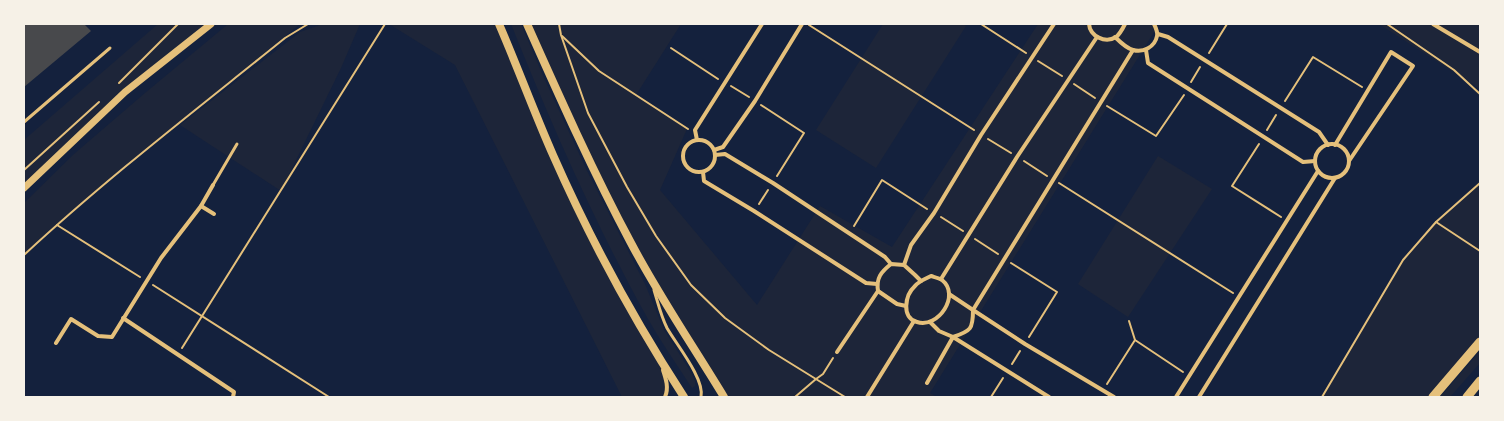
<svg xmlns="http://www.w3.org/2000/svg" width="1504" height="421" font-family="Inter,sans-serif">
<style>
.green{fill:#1d2539}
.building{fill:#48494c}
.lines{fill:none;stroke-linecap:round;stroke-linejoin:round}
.path{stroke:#e5c07b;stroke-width:2}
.service{stroke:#e5c07b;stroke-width:3}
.minor{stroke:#e5c07b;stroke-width:4}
.tertiary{stroke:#e5c07b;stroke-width:7}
.secondary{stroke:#e5c07b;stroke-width:8}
.primary{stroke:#e5c07b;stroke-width:9}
</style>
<rect width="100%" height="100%" fill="#14213d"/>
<g class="green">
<path d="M158,24H211L125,92L24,190V140Z"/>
<path d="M228,24H300L126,165L24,255V203L74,154L145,93Z"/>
<path d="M323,24H360L341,68L281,191L180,125L300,32Z"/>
<path d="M389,24H499L554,156L659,358L667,380L665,397H622L455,65Z"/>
<path d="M511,24H521L544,78L587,171L645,284L664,330L692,374L695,381V386L692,388C677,365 661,342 648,319C595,224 551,124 511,24Z"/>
<path d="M527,24H681L636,95L687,129L660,190L757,305L820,206L892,247L1038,24H1159L930,393L937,397H724L650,277Z"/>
<path d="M883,24H963L966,26L876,168L816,130Z"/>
<path d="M1379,24H1480V89Z"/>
<path d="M1158,156L1212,189L1128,317L1078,284Z"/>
<path d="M1480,183V340L1432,397H1322L1403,260L1436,222Z"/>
<path d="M1480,351V363L1450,397H1440Z"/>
</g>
<path class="building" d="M24,24H84L91,31L24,87Z"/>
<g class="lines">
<g class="path">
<path d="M559,24L561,35L588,113L627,187L656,236L691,285L725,318L769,350L845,397"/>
<path d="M981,24L1026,53"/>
<path d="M1387,24L1454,70L1480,94"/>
<path d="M809,25L974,130"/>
<path d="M562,36L599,71L688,129"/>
<path d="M671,48L718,79"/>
<path d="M1209,53L1227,24"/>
<path d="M1038,61L1062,76"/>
<path d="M1191,82L1200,67"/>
<path d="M119,83L178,24"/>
<path d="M1074,84L1095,98"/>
<path d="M731,86L749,97"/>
<path d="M1285,101L1313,57L1362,87"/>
<path d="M761,105L804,133L777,176"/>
<path d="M1107,106L1156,136L1184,95"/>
<path d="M1267,130L1276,115"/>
<path d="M988,139L1011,153"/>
<path d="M1259,144L1232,186L1281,217"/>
<path d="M1024,161L1047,176"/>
<path d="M24,170L99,102"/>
<path d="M1059,183L1233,293"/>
<path d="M759,204L768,190"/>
<path d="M941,217L963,231"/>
<path d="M1436,222L1480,251"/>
<path d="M57,225L140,277"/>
<path d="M854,226L882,180L927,209"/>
<path d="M975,239L998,254"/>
<path d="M24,255C107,178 197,109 285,38L308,24"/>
<path d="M1011,263L1057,292L1029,337"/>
<path d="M153,285L329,397"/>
<path d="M1129,321L1135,340"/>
<path d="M182,348L385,24"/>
<path d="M1012,364L1020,351"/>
<path d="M1107,384L1135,340L1183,372"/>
<path d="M795,397L816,379L823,374L833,358"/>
<path d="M991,397L1003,378"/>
<path d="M1322,397L1403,260L1436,222L1480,183"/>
</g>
<g class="service">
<path d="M24,122L110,48"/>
<path d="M213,185L237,144"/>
<path d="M654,290C658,303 661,316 667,328C676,344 705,379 701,397"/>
</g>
<g class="minor">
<path d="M1089,24C1090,36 1105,44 1116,37C1120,34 1123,28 1125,24"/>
<path d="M1433,24L1480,52"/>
<path d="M1158,34L1168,37L1319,132L1328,145"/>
<path d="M1115,37C1120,42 1126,48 1133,50C1143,53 1155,47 1157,36C1158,32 1156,28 1154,24"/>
<path d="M1146,50L1148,63L1303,162L1315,161"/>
<path d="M697,140L695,130L762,24"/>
<circle cx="699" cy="156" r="16"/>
<circle cx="1332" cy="161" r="17"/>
<path d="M1335,145L1391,52L1413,66L1349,161"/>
<path d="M714,150L723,147L755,101L802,24"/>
<path d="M715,155L725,154L773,183L885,257L891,264"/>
<path d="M703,172L704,181L754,211L866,283L877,284"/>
<path d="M201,206L214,214"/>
<path d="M904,265L911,245L934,213L981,135L1054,24"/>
<path d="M931,276C934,277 939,278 942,280C961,295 938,329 917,322C901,318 905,295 915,286C919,281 925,279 931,276Z"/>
<path d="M941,279L1017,157L1097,37"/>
<path d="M906,306L897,304L878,291C876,278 881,272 891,264L904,265L915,275L921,281"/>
<path d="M123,318L234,392L233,397"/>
<path d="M930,322L939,331L953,337C971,331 973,329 973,310L949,294"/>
<path d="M56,343L71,319L98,336L112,337L161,258L201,206L213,185"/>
<path d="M837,352L878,291"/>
<path d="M663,370C666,379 669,388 665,397"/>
<path d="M927,383L953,337L1049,397"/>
<path d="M867,397L914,321"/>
<path d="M1114,397L1025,344L973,310L1133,50"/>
<path d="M1176,397L1318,171"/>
<path d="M1199,397L1335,178"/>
</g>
<path class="tertiary" d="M24,188L125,92L211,24"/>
<g class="secondary">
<path d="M499,24C518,68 534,112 553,155C590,239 634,320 684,397"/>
<path d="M527,24C560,98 593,172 631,243C659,296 693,346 724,397"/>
</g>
<g class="primary">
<path d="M1433,397L1480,342"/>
<path d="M1467,397L1480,381"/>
</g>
</g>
<rect width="1504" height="421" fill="none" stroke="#f6f1e7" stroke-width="50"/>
</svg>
